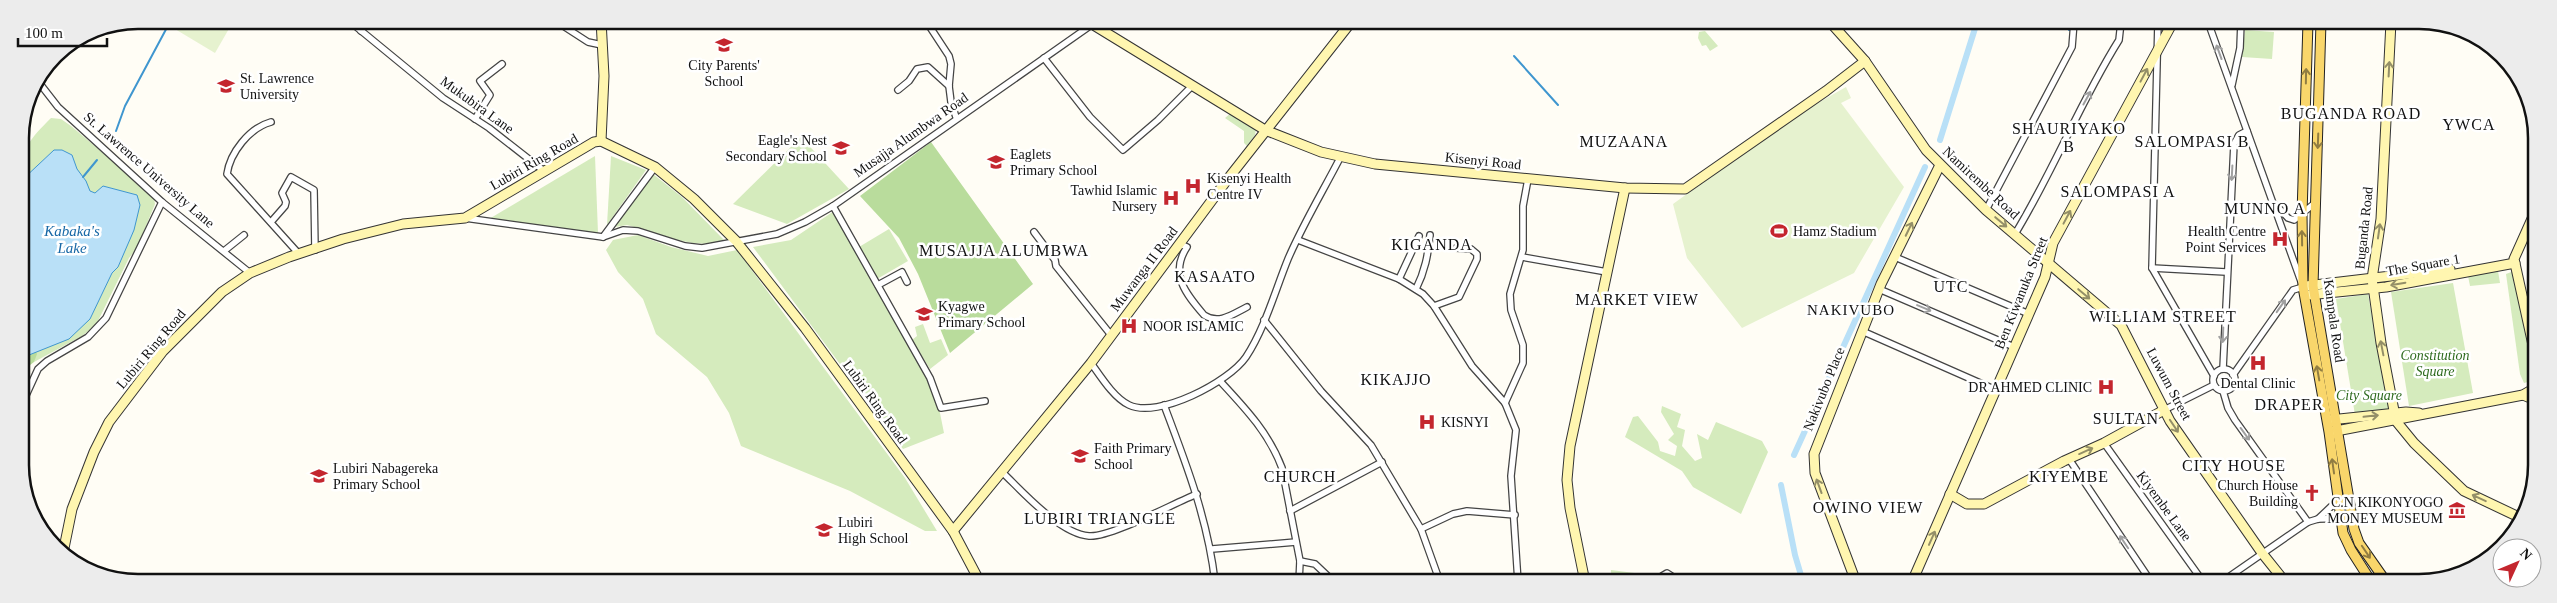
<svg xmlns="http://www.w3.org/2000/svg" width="2557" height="603" font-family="Georgia,serif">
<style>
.green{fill:#d5ebbd}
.forest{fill:#b9dc9c}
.pitch{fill:#e6f2cf}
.water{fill:#b9e0f7;stroke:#3f96cf}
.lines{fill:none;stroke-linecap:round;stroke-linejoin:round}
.stream{stroke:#3f96cf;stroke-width:2}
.canal{stroke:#b9e0f7;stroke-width:6}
.street-casing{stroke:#444;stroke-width:8}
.secondary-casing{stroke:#333;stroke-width:11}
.primary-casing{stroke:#222;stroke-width:11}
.street{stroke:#fff;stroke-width:5.5}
.secondary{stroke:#fff6b0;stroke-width:9}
.primary{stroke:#f9d66b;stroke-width:9}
.oneway{stroke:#a0a0a0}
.oneway2{stroke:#948f68}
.oneway3{stroke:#917d42}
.labels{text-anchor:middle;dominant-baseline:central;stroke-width:5;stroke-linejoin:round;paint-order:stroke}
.poi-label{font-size:14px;fill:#111;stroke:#fff;text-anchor:start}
.street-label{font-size:14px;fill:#111;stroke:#fff}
.park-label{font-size:14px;font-style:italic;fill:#2f6b1f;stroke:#fff}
.water-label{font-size:15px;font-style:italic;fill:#1768a6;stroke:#fff}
.neighbourhood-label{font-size:15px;letter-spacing:1px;fill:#111;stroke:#fff}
.quarter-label{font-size:16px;letter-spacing:1px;fill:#111;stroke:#fff}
.rim{fill:none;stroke:#111;stroke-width:2.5}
</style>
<rect width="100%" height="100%" fill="#fffdf5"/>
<g class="green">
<path d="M2245,30L2274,32L2272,59L2242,57Z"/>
<path d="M1705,31L1718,46L1710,51L1706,45L1702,46L1698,38L1699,32Z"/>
<path d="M1231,113L1256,129L1255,135L1247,146L1244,143V131L1225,118Z"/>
<path d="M51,118L61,119L71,126L147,190L154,198L155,204L137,248L129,258L96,325L82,336L34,362L36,352L90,319L112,273L118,267L137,195L103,186L95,193L90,191L77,169L72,155L62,150H54L21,181C20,150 29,140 51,118Z"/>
<path d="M801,137L849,189L787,224L733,204Z"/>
<path d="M595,156L598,233L489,219Z"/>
<path d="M611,156L646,170L607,225Z"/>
<path d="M653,174L682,197L724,240C700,252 652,232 627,225L615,227Z"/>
<path d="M834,211L908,340L938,403L944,433L903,449L753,247L791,240Z"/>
<path d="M889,229L908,261L877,279L859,247Z"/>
<path d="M638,235L671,247L708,256L737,250L905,478L937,531H925L850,491L741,446L729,413L707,377L656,334L643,299L618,272L606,250L613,240Z"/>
<path d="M2498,271L2500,283L2470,286L2468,276Z"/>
<path d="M2514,271L2535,377V380L2524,383L2520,374L2506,274Z"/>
<path d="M2453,283L2473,393L2409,406L2391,292Z"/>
<path d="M2368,294L2389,409L2355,415L2336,299Z"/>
<path d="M923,324L930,343L941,339L948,355L930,369L912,340L917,336L915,327Z"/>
<path d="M1662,406L1681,414L1677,427L1685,430L1682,446L1695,461L1702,458L1697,434L1708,440L1716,422L1762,441L1768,452L1741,514L1693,487L1682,471L1625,437L1633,417L1638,416L1658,442L1660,451L1675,456L1677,446L1668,440L1674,434L1661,412Z"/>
<path d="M1611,570L1650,575L1653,582H1611Z"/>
</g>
<g class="forest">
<path d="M931,142L1033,284L950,353L918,274L899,238L860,196Z"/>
<path d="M34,348L37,354L34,362L25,369L22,365L23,351Z"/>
</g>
<g class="pitch">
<path d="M180,20H234L215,53L175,29Z"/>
<path d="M1846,87L1851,98L1841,103L1904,187L1854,273L1742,328L1687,258L1673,204L1795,116Z"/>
</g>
<path class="water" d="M54,150H62L72,155L77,169L86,181L90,191L95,193L103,186L137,195L140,205L134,230L118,267L112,273L90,319L69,339L29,355L22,367L21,181Z"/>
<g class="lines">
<g class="stream">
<path d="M2069,30L2070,29"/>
<path d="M1514,56L1558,105"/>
<path d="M116,131L125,106L171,20"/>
<path d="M83,177L97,160"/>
</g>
<g class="canal">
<path d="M1940,140L1977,22"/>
<path d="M1794,455L1925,167"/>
<path d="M1781,485L1795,555L1803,582"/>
</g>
<g class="street-casing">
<g id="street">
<path d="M348,20L443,98L489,128L544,171"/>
<path d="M554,20L588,42L602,45"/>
<path d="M926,21L949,56L951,64L949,86L951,102L956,117"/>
<path d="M831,22V21"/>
<path d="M2158,22L2152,268L2214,376"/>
<path d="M2208,22L2303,287L2293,290L2233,375"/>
<path d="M361,31L369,20"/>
<path d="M1044,58L1090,117L1123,150L1158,120L1192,86"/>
<path d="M37,80L58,107L162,202L250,273"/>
<path d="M2232,85L2240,48L2241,22"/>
<path d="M898,90L909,81L917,69L928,67L949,86"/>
<path d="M475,119L490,95L480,81L502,64"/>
<path d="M271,122C249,128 230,153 227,174L299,254"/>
<path d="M833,206L930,378L941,408L985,401"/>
<path d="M2277,206L2288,218L2294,220L2315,203"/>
<path d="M1986,210L2072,47L2074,22"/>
<path d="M465,218L603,237L623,230L638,231L685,246L702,248L777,234L805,222L833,206L1097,21"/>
<path d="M271,222L285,206L286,202L282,193L291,177L314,190L315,250"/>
<path d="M1034,232L1055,260L1056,266L1111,335"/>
<path d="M2015,234C2053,172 2080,102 2119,40L2121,22"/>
<path d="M603,237L655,167"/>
<path d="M1298,240L1399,279L1423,294L1434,306L1472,366L1505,403L1516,430L1511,476L1518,582"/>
<path d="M1180,244L1187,247C1169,274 1186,294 1204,315C1219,325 1233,314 1247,307"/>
<path d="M224,251L244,235"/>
<path d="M1522,257L1607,272"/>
<path d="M1895,257L2029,314"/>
<path d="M2152,268L2226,272"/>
<path d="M1399,279L1419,236"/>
<path d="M878,285L902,272L907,282"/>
<path d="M1416,289C1425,271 1428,255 1430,235"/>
<path d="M1879,289L2014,347"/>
<path d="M1434,306L1459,297L1477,259V254L1471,249L1456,248"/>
<path d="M1264,320L1321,391L1371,445L1421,529L1440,582"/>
<path d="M1862,331L1996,390"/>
<path d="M1091,363C1101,377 1114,398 1129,405C1158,419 1229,382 1246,357C1265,328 1275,291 1288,259C1303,224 1323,191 1340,158"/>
<path d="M2223,369L2234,144L2239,135L2247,131"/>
<circle cx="2224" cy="380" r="11"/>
<path d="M1220,381C1245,408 1269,433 1282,468L1300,561L1299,582"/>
<path d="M2223,391L2228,408L2235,420L2308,522"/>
<path d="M1505,403L1523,363V345L1511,310L1510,294L1523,250V206L1528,179"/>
<path d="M22,404L38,369L47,361L88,337L106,318L162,202"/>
<path d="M1164,405C1186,463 1208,520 1215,582"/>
<path d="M2164,410L2214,385"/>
<path d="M2104,443L2204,583"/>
<path d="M2069,459L2152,583"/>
<path d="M1003,473C1023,492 1060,534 1089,536C1110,538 1174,503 1197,494"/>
<path d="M1290,511L1382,462"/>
<path d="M2318,519L2338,500L2348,497"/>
<path d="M1421,529L1453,514L1467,511L1515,515"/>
<path d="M1212,549L1296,542"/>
<path d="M1300,561L1315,564L1334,582"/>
<path d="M1659,582L1662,576L1667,573L1681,582"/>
<path d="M2220,583L2308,522L2318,519L2351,518"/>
</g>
</g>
<g class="secondary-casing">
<g id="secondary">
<path d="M601,20L604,76L601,141"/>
<path d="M1087,21L1265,130L1321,152L1375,164L1625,188L1685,189L1826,91L1865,61"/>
<path d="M1830,22L1865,61L1926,150L1986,210L2121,325L2170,421L2262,553L2286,583"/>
<path d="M2391,22L2381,219L2372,279L2381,343L2396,421L2414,443L2464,491L2523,519"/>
<path d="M2535,212L2514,259L2535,354"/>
<path d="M2306,286L2450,269"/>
<path d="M2308,295L2386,287L2515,263"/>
<path d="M2523,395L2535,400"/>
<path d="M2330,420L2406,412L2419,413"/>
<path d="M2331,432L2523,395L2535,388"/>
<path d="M1950,494L1967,504H1984L2064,461L2104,443L2164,410"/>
<path d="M953,531L1091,363L1227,180L1352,21"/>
<path d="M63,553L72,509L94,452L109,422L163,351L222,292L250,273L289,257L343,239L403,224L465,218L594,142L601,141L655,167L694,199L736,241L805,328L953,531L980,582"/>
<path d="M1585,582L1570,508L1567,480L1570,446L1625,188"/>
<path d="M1856,582L1815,473L1814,454L1881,284L1940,165"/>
<path d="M1912,582L2045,277L2053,243L2173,22"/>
</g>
</g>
<g class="primary-casing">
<g id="primary">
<path d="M2308,22L2302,214L2303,287L2329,432L2343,533L2351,550L2372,583"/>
<path d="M2321,22L2313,286L2354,529L2359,543L2387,583"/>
</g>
</g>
<use href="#street" class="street"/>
<use href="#secondary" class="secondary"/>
<use href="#primary" class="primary"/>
</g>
<defs><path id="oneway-shaft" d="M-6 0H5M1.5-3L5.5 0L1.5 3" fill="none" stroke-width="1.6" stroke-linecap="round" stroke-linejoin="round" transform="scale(1.25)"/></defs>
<g class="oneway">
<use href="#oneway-shaft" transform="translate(2219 52) rotate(-110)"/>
<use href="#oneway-shaft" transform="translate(2087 98) rotate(-61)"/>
<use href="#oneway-shaft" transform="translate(2232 173) rotate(93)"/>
<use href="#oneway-shaft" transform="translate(2281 306) rotate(-55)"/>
<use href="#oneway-shaft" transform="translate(1924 308) rotate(23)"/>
<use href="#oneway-shaft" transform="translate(2223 335) rotate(92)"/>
<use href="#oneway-shaft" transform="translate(2245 434) rotate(54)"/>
<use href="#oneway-shaft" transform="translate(2124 542) rotate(-124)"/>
</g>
<g class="oneway2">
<use href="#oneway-shaft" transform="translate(2389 69) rotate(-87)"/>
<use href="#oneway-shaft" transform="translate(2144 75) rotate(-62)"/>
<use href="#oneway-shaft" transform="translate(2067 217) rotate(-62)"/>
<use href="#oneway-shaft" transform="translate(2001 222) rotate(40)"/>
<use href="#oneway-shaft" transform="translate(1909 229) rotate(-64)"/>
<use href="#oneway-shaft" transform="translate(2379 231) rotate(-82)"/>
<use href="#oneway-shaft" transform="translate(2398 284) rotate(170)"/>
<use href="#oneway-shaft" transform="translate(2084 294) rotate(40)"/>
<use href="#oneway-shaft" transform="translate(2382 348) rotate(-101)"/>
<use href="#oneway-shaft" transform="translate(2371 416) rotate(-6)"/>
<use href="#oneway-shaft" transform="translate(2174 426) rotate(56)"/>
<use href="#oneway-shaft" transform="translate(2086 451) rotate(-24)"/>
<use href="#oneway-shaft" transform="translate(1819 486) rotate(-110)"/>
<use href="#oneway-shaft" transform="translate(2479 498) rotate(-155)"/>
<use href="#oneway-shaft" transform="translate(1932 538) rotate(-66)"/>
</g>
<g class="oneway3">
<use href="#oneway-shaft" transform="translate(2306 76) rotate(-89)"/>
<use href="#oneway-shaft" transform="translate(2318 141) rotate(92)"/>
<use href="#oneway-shaft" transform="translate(2302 238) rotate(-91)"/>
<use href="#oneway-shaft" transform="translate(2318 373) rotate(-100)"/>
<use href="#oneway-shaft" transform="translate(2333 466) rotate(-98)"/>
<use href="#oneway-shaft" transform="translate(2366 552) rotate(56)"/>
</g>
<defs>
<g id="school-bare" transform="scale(1.35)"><path d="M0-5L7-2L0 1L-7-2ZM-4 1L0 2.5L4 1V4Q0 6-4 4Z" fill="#c4262e" stroke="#fff" stroke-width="2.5" paint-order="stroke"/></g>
<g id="university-bare" transform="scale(1.35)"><path d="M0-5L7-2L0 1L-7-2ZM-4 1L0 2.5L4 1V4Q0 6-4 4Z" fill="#c4262e" stroke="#fff" stroke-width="2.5" paint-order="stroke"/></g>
<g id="hospital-bare" transform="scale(1.35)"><path d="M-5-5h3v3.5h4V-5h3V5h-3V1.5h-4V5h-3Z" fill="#c4262e" stroke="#fff" stroke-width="2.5" paint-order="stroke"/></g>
<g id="stadium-bare" transform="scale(1.35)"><path d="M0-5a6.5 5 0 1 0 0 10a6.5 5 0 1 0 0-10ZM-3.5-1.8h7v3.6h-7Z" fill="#c4262e" stroke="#fff" stroke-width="2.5" paint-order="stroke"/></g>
<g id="church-bare" transform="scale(1.35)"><path d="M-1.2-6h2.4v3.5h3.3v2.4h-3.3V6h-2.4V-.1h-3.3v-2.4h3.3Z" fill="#c4262e" stroke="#fff" stroke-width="2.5" paint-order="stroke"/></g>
<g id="museum-bare" transform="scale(1.35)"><path d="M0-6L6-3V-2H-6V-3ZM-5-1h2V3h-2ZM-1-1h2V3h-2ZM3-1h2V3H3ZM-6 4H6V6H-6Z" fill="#c4262e" stroke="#fff" stroke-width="2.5" paint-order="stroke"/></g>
</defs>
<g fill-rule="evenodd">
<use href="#school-bare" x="724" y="45"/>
<use href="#university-bare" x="226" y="86"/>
<use href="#school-bare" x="841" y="148"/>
<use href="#school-bare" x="996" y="162"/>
<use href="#hospital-bare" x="1193" y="186"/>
<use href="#hospital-bare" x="1171" y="198"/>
<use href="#stadium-bare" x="1779" y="231"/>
<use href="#hospital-bare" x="2280" y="239"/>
<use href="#school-bare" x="924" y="314"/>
<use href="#hospital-bare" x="1129" y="326"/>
<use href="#hospital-bare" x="2258" y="363"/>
<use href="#hospital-bare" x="2106" y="387"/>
<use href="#hospital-bare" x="1427" y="422"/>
<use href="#school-bare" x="1080" y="456"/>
<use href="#school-bare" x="319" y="476"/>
<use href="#church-bare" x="2312" y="493"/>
<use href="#museum-bare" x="2457" y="510"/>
<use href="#school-bare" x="824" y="530"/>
</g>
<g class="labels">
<g class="poi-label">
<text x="724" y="65" text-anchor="middle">City Parents'<tspan x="724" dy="16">School</tspan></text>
<text x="240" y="78">St. Lawrence<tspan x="240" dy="16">University</tspan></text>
<text x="827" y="140" text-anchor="end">Eagle's Nest<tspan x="827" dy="16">Secondary School</tspan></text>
<text x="1010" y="154">Eaglets<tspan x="1010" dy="16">Primary School</tspan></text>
<text x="1207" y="178">Kisenyi Health<tspan x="1207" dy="16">Centre IV</tspan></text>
<text x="1157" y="190" text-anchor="end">Tawhid Islamic<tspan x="1157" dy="16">Nursery</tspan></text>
<text x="1793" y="231">Hamz Stadium</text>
<text x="2266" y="231" text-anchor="end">Health Centre<tspan x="2266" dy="16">Point Services</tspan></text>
<text x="938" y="306">Kyagwe<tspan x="938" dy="16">Primary School</tspan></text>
<text x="1143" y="326">NOOR ISLAMIC</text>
<text x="2258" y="383" text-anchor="middle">Dental Clinic</text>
<text x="2092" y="387" text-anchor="end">DR AHMED CLINIC</text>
<text x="1441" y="422">KISNYI</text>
<text x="1094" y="448">Faith Primary<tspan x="1094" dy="16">School</tspan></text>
<text x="333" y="468">Lubiri Nabagereka<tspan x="333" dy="16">Primary School</tspan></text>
<text x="2298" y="485" text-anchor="end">Church House<tspan x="2298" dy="16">Building</tspan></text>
<text x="2443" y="502" text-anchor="end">C.N KIKONYOGO<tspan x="2443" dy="16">MONEY MUSEUM</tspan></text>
<text x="838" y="522">Lubiri<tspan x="838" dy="16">High School</tspan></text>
</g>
<g class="street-label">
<text transform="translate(477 105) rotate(36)">Mukubira Lane</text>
<text transform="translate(911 135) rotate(-35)">Musajja Alumbwa Road</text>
<text transform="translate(1483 161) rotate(6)">Kisenyi Road</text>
<text transform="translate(534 162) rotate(-30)">Lubiri Ring Road</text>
<text transform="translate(149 170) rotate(41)">St. Lawrence University Lane</text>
<text transform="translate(1981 183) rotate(43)">Namirembe Road</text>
<text transform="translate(2364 228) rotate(-84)">Buganda Road</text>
<text transform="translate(2423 265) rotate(-10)">The Square 1</text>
<text transform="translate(1144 269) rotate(-53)">Muwanga II Road</text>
<text transform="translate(2021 293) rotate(-68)">Ben Kiwanuka Street</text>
<text transform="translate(2334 321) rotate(82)">Kampala Road</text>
<text transform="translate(151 349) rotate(-50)">Lubiri Ring Road</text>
<text transform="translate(2169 384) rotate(62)">Luwum Street</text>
<text transform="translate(1824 389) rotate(-68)">Nakivubo Place</text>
<text transform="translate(875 402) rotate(54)">Lubiri Ring Road</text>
<text transform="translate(2164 506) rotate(54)">Kiyembe Lane</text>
</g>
<g class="park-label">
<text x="2435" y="355">Constitution<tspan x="2435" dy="16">Square</tspan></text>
<text x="2369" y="395">City Square</text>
</g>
<g class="water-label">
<text x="72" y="231">Kabaka's<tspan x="72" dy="17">Lake</tspan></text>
</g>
<g class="neighbourhood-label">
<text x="1851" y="310">NAKIVUBO</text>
</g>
<g class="quarter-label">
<text x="2351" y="113">BUGANDA ROAD</text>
<text x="2469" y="124">YWCA</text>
<text x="2069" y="128">SHAURIYAKO<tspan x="2069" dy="18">B</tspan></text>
<text x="1624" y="141">MUZAANA</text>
<text x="2192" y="141">SALOMPASI B</text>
<text x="2118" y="191">SALOMPASI A</text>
<text x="2265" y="208">MUNNO A</text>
<text x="1432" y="244">KIGANDA</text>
<text x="1004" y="250">MUSAJJA ALUMBWA</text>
<text x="1215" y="276">KASAATO</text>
<text x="1951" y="286">UTC</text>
<text x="1637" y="299">MARKET VIEW</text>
<text x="2163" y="316">WILLIAM STREET</text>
<text x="1396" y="379">KIKAJJO</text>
<text x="2289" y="404">DRAPER</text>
<text x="2126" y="418">SULTAN</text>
<text x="2234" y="465">CITY HOUSE</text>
<text x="1300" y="476">CHURCH</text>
<text x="2069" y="476">KIYEMBE</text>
<text x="1868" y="507">OWINO VIEW</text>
<text x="1100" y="518">LUBIRI TRIANGLE</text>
</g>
</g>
<path d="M0 0H2557V603H0ZM138 29H2419A109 109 0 0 1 2528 138V465A109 109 0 0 1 2419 574H138A109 109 0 0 1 29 465V138A109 109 0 0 1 138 29Z" fill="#ececec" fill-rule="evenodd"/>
<path class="rim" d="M138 29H2419A109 109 0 0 1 2528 138V465A109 109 0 0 1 2419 574H138A109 109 0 0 1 29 465V138A109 109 0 0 1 138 29Z"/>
<g transform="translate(2517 563) rotate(46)"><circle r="24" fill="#ffffff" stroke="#a0a0a0"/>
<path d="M0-4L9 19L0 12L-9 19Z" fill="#c4262e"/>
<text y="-8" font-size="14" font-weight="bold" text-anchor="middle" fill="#111111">N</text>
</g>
<path d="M18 38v8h89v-8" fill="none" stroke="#111111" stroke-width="2.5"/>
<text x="25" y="38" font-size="15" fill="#111111" stroke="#ffffff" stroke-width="4" paint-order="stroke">100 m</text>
</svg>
